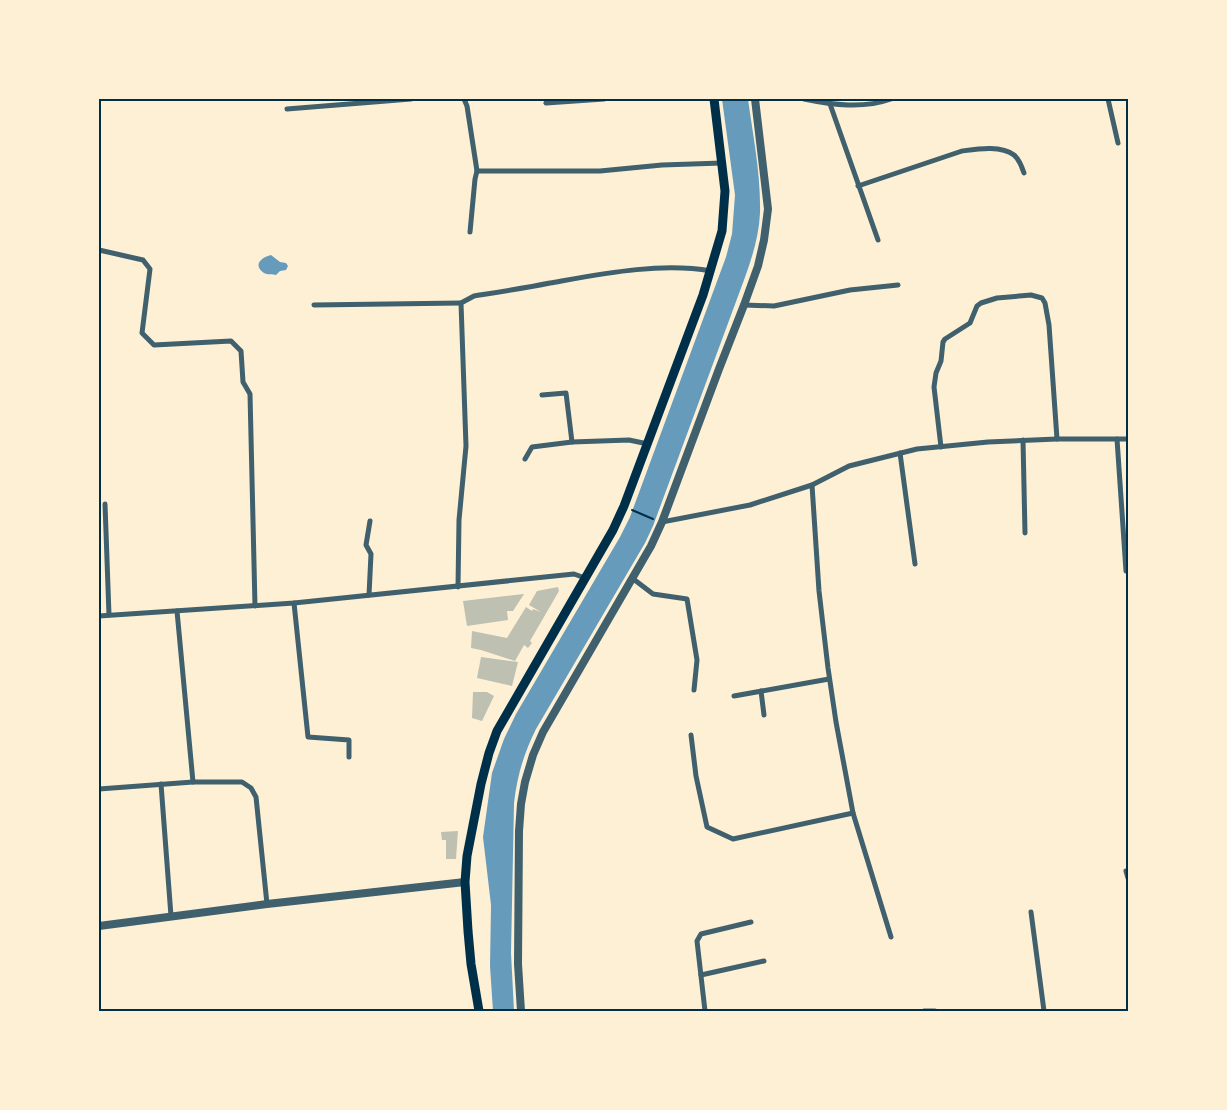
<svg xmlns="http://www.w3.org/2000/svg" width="1227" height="1110" font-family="Barlow,sans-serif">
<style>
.water{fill:#669bbc}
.building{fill:#bec0b2}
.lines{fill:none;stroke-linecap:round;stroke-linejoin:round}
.path{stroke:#003049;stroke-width:2}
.minor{stroke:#3f606c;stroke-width:5}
.tertiary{stroke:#3f606c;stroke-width:8}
.secondary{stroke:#003049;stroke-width:9}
.neatline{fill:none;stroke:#003049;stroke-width:2}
</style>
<rect width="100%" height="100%" fill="#fdf0d5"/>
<g class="water">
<path d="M722,99H748C753,136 761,175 760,213C759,236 752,258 744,280L653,526L645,543L536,729C524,753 517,776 514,803L511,953L514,1011H493L490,966L491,905L483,837L492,773L504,739L516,714L620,537L630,517L726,257L732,234L735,195Z"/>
<path d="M271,255L280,262L286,263L288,266L286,270L280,271L276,275C273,274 267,275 264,273C252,265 262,257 271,255Z"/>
</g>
<g class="building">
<path d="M558,587L559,591L530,641L532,643L528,648L524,645L515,661L481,650L471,648L472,631L507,638L526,607L532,611L533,609L541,612L529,605L537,591Z"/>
<path d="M524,594L513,611H507L508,620L467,626L463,601Z"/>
<path d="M481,657L518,662L512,686L477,678Z"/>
<path d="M473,692H487L494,696L482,721L472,718Z"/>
<path d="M458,831L456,859H446V840H442L441,832Z"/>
</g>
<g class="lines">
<path class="path" d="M632,510L653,519"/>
<g class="minor">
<path d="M464,99L467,106L477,171L475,179L470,232"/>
<path d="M804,99C833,105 863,109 891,99"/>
<path d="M1108,99L1118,143"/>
<path d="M546,103L604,99"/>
<path d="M830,104L878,240"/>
<path d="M287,109L411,99"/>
<path d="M477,171H600L662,165L722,163"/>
<path d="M858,186L962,151C977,149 1001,145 1014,155C1019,159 1022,167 1024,173"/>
<path d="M99,250L143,260L150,269L142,333L154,345L231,341L241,351L243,382L250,394L255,606"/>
<path d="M314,305L461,303"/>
<path d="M744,305L774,306L850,290L898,285"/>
<path d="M542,395L566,393L572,442L629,440L648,444"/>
<path d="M1117,439L1126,571"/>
<path d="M1023,440L1025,533"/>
<path d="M941,447L934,387L936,373L941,361L943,342L945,339L970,323L977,306L981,303L997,298L1031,295L1042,298L1045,303L1049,325L1057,439"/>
<path d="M900,453L915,564"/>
<path d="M525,459L532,447L572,442"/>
<path d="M812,485L819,591L828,668L836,722L853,813L891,937"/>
<path d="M105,504L109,615"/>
<path d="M662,522L750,505L812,485L849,466L917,449L988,442L1057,439H1128"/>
<path d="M632,578L653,594L687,599L697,660L694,690"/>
<path d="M458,587L459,520L466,446L461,303L474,296C499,292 525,288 550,283C601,274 660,262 711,271"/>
<path d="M369,595L371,554L366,545L370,521"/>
<path d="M294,603L308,737L349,740V757"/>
<path d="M177,611L193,782"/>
<path d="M99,616L294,603L574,574L585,578"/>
<path d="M761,691L764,715"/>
<path d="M734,696L829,679"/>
<path d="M691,735L696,776L707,827L733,839L853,813"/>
<path d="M161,784L171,916"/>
<path d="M99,789L193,782H242L251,788L256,797L267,904"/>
<path d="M1126,871L1128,878"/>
<path d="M1031,912L1044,1011"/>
<path d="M701,975L764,961"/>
<path d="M705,1011L697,941L701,934L751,922"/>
<path d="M924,1011H935"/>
</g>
<g class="tertiary">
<path d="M99,926L267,904L465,882"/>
<path d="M521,1011L518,964L519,831L521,804L525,782L533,755L543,732L651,546L662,522L719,369L744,305L758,266L764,240L768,209L755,99"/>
</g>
<path class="secondary" d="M479,1011L471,964L468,931L465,882L467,856L481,784L489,753L497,731L613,530L624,506L703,295L722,231L725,191L714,99"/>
</g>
<rect width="1227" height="1110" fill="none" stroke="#fdf0d5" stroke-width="200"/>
<rect x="100" y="100" width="1027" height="910" class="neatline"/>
</svg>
